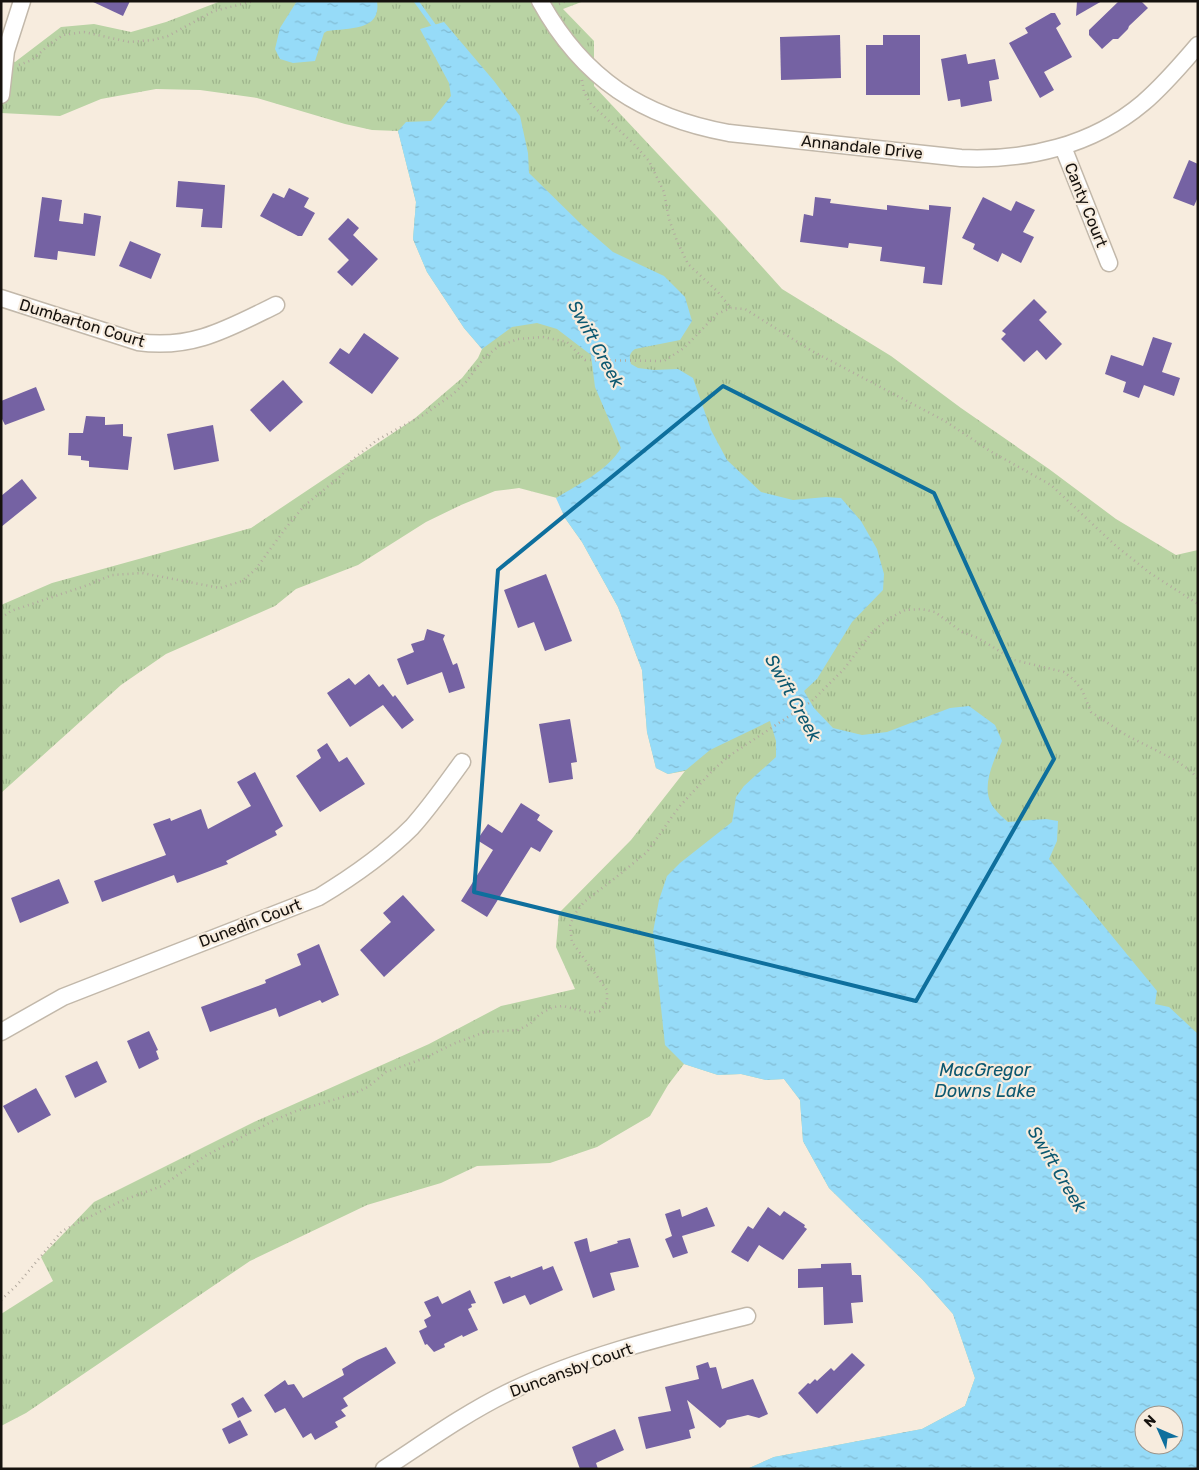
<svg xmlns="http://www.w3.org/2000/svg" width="1199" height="1470" font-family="Rubik,sans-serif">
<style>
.grass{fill:url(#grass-tufts);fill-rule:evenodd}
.water{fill:url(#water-ripples);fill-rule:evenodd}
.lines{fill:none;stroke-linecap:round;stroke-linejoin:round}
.stream{stroke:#96dbf8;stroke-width:4.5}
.building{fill:#7562a3}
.minor-casing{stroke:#c2b8aa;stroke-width:19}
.path{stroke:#b3aa9f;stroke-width:2.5;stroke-dasharray:1 4;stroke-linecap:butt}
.minor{stroke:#fff;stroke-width:16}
.marked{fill:none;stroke:#0e6f9d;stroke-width:4;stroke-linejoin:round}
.labels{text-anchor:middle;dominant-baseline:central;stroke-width:4.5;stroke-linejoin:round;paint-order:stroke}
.street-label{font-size:16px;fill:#16120e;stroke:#f7ecde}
.water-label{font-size:18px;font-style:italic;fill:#0c5870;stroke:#f7ecde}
</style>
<defs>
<pattern id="grass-tufts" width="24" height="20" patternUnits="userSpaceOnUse" patternTransform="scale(1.25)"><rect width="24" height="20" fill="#b9d3a4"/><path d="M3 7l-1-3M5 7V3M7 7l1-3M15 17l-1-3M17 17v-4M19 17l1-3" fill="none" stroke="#9eb48c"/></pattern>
<pattern id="water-ripples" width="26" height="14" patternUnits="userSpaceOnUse" patternTransform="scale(1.25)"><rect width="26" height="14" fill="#96dbf8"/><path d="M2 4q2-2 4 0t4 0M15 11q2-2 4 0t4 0" fill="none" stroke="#81bbd3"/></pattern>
</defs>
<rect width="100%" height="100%" fill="#f7ecde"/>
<path class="grass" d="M221,1H584L563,9L594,41V86L718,218L782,289L891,356L961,408L1049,469L1116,519L1176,555L1198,550V1469H747L774,1457L922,1429L965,1406L975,1378L953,1314L922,1279L829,1188L803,1141L800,1100L784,1079L766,1080L741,1074L718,1075L684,1064L668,1085L650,1116L597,1147L550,1163L477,1166L441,1183L367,1205L250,1261L26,1413L1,1426V1314L53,1281L41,1257L94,1202L254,1122L429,1044L501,1006L575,989L556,947L559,913L631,840L685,771L668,774L656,768L647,732L642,670L618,607L582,542L565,518L557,498L519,488L495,491L461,505L426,522L358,565L296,589L275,606L166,654L121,685L1,793V605L52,583L251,528L414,419L462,378L478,358L482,349L464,328L427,272L413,239L416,202L398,131L372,130L345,124L257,98L200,90L156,89L101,99L60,116L1,113V55L15,62L61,27L94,24L131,32L166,22ZM1144,1415H1174V1445H1144Z"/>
<g class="water">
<path d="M297,1H377C382,31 348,28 327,31L324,33L315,61L293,63L280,59L275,49L280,28Z"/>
<path d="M444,22L494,81L520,116L528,153L529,173L583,226L613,252L664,276L685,297L692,321L680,340L635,349C629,353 629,357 631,364L638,368L654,370L678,369L693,378L711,430L727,460L761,492L793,500L826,497L841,498L861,521L877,549L884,574L883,590L852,622L817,679L804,691L814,708L833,728L862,735L887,732L950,708L969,706L995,725L1002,741C994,761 979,789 994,808C998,813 1003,818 1008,822L1046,819L1058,821L1057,841L1049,859L1157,991L1155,1004L1169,1007L1198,1034V1469H747L774,1457L922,1429L965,1406L975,1378L953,1314L922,1279L829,1188L803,1141L800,1100L784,1079L766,1080L741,1074L718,1075L684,1064L665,1045L653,932L659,900L667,876L680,863L732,822L736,797L744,786L776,757V741L770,721L710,750L686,770L668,774L656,768L647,732L642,670L618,607L582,542L565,518L556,498C579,484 607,471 621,448L595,387L591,355L557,329L537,323L512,327L482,349L464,328L427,272L413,239L416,202L398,131L406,122L431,121L451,96L449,83L420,29ZM1144,1415H1174V1445H1144Z"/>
</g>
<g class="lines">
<path class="stream" d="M416,1L437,30"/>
</g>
<g class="building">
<path d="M91,1H130L123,16Z"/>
<path d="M1077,1H1102L1076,16Z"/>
<path d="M1119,1H1141L1148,8L1129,26L1128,29L1118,39H1113L1102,49L1089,35V30Z"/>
<path d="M1051,13H1055L1061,24L1056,28L1072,57L1044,72L1054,90L1040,98L1009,43L1028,33L1025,28Z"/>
<path d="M840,35L841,78L781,80L780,37Z"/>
<path d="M883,35H920V95H866V45H883Z"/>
<path d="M966,54L968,64L995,59L999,79L989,81L992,101L961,107L960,99L948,101L941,59Z"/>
<path d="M1189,160L1198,164V197L1194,206L1173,198Z"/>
<path d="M178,181L225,185L222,228L201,227L203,209L176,207Z"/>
<path d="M289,188L309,198L304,207L315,213L302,236H298L260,216L273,193L284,198Z"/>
<path d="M42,197L62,200L59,221L83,224L84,213L101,216L95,256L58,251L57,260L34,257Z"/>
<path d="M815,197L831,199L830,203L887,210V205L929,210V205L951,207L942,285L923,283L925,267L880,261L882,247L849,243L848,248L800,242L804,214L813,216Z"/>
<path d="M983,197L1011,211L1016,201L1035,210L1023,232L1034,237L1021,263L1002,253L998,262L973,249L975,244L962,238Z"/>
<path d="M348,218L359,228L353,235L378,259L352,286L337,272L349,260L328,239Z"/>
<path d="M130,241L161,254L151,279L119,266Z"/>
<path d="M1034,299L1047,312L1039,320L1062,344L1046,360L1037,350L1024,362L1001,339L1006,334L1002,331Z"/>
<path d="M364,333L399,358L372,394L329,363L340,348L349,354Z"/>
<path d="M1153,337L1172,343L1162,372L1180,378L1174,396L1144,385L1139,398L1123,392L1126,382L1105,374L1111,355L1143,366Z"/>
<path d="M283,380L303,402L270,432L250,410Z"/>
<path d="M36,387L45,410L5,425L1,417V401Z"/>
<path d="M86,416L105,417V425L123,424V436L132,437L128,470L89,467V461L81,460V456L68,455L69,433H83Z"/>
<path d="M213,425L219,461L174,470L167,434Z"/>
<path d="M22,479L37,498L1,527V496Z"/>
<path d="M546,574L572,641L545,651L534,622L518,628L504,590Z"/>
<path d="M427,629L445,635L443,639L453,665L457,663L465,688L449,693L442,672L407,685L397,659L414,652L411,644L424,640Z"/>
<path d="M369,674L379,687L383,684L393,697L395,695L414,720L402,729L383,705L350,727L327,693L349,678L355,685Z"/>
<path d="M570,719L577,762L571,763L573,779L549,783L539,724Z"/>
<path d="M327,743L339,762L347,757L365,784L320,812L296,776L321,758L317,750Z"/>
<path d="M255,772L283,826L275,831L277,835L226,861L228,864L194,877L177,883L174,875L102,902L94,881L166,855L153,824L170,818L171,821L201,809L208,829L251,806L237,782Z"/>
<path d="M521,803L540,815L537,820L553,831L540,852L531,847L487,917L461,901L493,850L477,840L488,824L502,833Z"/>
<path d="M59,879L69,903L20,923L11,898Z"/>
<path d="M403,895L435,930L384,977L360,950L391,922L383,913Z"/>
<path d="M319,944L339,995L322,1003L320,1000L279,1017L276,1008L210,1032L201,1007L266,983L265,980L301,965L297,954Z"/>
<path d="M149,1031L158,1050L156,1051L159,1059L139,1069L127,1041Z"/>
<path d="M97,1061L107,1082L75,1098L65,1076Z"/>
<path d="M36,1088L51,1115L18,1133L3,1106Z"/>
<path d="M707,1207L715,1226L682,1236L688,1253L673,1258L665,1239L672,1236L665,1214L680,1209L682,1217Z"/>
<path d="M768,1207L780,1216L784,1211L805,1225L804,1227L807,1229L783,1260L759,1245L748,1262L731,1252L748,1226L753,1229Z"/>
<path d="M587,1238L590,1252L618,1243L617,1241L630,1238L639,1267L610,1273L615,1290L593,1298L574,1242Z"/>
<path d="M851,1263L852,1275H861L863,1302L851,1303L853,1323L824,1325L823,1287L798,1288V1269L821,1268V1264Z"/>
<path d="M542,1266L543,1270L553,1266L563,1290L530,1305L525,1295L503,1304L494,1282L510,1276L511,1278Z"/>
<path d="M470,1290L476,1303L471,1304L472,1307L468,1309L478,1330L463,1337L462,1335L444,1344L445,1347L434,1352L427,1344L425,1345L419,1331L427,1327L424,1320L431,1316L424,1302L438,1296L442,1304Z"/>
<path d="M386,1347L396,1363L343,1398L348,1406L341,1410L346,1416L335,1422L338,1427L315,1440L311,1433L303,1438L285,1408L275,1413L264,1395L285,1380L288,1385L294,1384L303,1398L344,1375L342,1369L357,1360Z"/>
<path d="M852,1353L865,1365L817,1414L798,1393L808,1383L810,1384L815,1379L817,1381L831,1368L834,1371Z"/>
<path d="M708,1362L710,1368L716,1367L722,1389L753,1379L768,1414L759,1418L748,1415L727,1420L725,1424L720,1428L687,1400L695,1428L689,1430L691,1438L646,1449L638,1417L671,1411L665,1387L699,1379L696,1366Z"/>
<path d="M243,1397L252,1411L238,1418L231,1404Z"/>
<path d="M240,1420L248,1435L229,1444L222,1429Z"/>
<path d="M615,1429L624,1450L596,1463L598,1469H580L572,1447Z"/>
</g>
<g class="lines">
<g class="minor-casing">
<g id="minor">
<path d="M540,1C583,79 642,117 729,133L961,158C1026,161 1092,146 1143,103C1163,86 1181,65 1198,45"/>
<path d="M1,95L6,51L22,1"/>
<path d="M1063,147L1109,263"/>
<path d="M1,298L138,342C192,350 229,328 276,305"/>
<path d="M1,1032L63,997L319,897C352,877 384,855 412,827C430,807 446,784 462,762"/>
<path d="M384,1469C424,1443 464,1414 507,1393C582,1356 666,1336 747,1316"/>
</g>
</g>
<g class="path">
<path d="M559,4L566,1"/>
<path d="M19,65L32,60L50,44L63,35L84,32L129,42L153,40L168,36L214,11L254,1"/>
<path d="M582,80L584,92L591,104L633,143L649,161L664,192L669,219L677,241L688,264L717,291L731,308"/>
<path d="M1,618L11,611L88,585L112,575L142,573L220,588L242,581L255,570L285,529L304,506L342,475L352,460L377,440L425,414L452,395L466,382L484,358L499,346L518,339L543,337L567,342L585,360L664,361L684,348L717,314L731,308L745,309L812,351L945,421L990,451L1051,485L1116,546L1150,573L1198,604"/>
<path d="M1,1300L17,1285L62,1231L121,1201L162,1186L205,1156L273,1121L296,1111L353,1094L368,1087L386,1072L425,1058L453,1044L485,1032L518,1030L530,1024L540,1014L553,1007L563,1006L591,1013L600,1011L607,1002V990L572,942L570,926L574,915L584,902L619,875L647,852L679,807L713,770L729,756L812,701L844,669L873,631L890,618L905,610L921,609L935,612L962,632L978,638L1014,660L1064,672L1074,680L1082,690L1091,712L1126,735L1175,760L1191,771L1198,779"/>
</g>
<use href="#minor" class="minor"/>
</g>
<path class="marked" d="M723,386L934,493L1054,759L916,1001L474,892L498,570Z"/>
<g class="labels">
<g class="street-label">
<text transform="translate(862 147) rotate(6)">Annandale Drive</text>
<text transform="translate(1086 205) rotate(68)">Canty Court</text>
<text transform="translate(82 323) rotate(17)">Dumbarton Court</text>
<text transform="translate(250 923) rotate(-21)">Dunedin Court</text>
<text transform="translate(571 1370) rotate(-20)">Duncansby Court</text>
</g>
<g class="water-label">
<text transform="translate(596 344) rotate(61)">Swift Creek</text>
<text transform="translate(793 698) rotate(61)">Swift Creek</text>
<text x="985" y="1070">MacGregor<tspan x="985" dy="21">Downs Lake</tspan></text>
<text transform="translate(1057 1169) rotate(59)">Swift Creek</text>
</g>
</g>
<rect width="1199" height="1470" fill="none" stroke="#16120e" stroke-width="5"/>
<g transform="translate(1159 1430) rotate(315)"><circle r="24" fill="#f7ecde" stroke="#9d958b"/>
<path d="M0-4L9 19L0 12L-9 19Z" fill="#0e6f9d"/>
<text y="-8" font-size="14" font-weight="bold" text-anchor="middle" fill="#16120e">N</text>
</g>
</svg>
